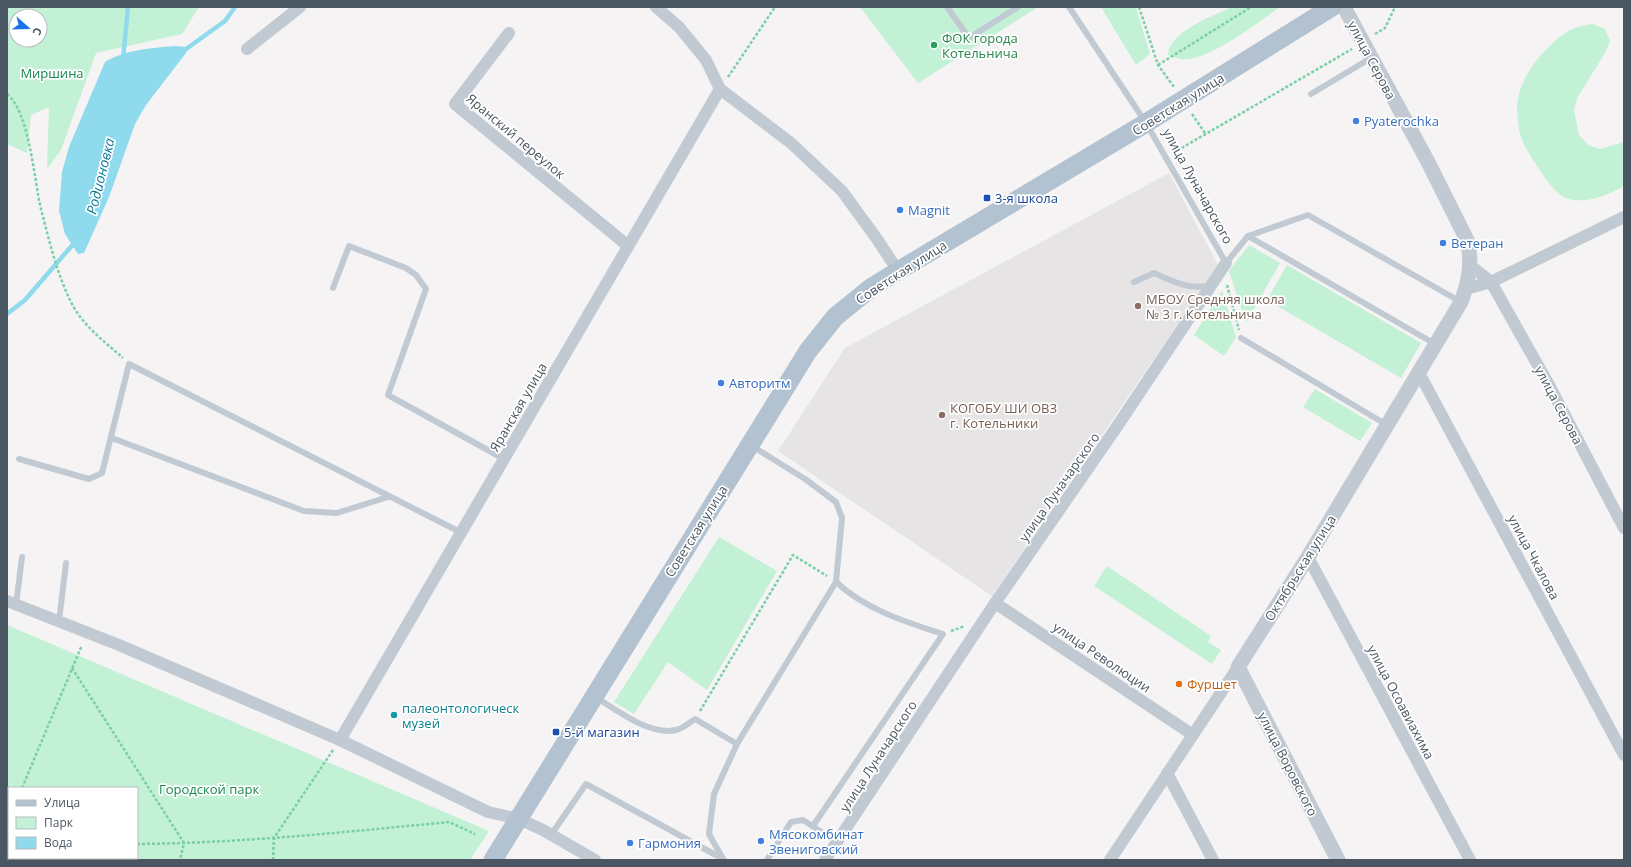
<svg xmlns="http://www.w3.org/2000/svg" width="1631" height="867" font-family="'Open Sans',sans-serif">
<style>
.education{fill:#e6e4e5}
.green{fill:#c3f1d5;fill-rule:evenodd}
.water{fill:#90daee}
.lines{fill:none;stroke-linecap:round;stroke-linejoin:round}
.stream{stroke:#90daee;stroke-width:4.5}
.path{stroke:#7ad0a6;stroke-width:2.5;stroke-dasharray:3 2;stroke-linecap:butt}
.service{stroke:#c1cad2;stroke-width:6}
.minor{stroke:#c1cad2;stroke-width:12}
.tertiary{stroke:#c1cad2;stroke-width:15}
.primary{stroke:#b3c2d1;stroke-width:19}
.leisure-dot{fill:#2e9e5b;stroke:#fff;stroke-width:1.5}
.shop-dot{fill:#3f7fe0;stroke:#fff;stroke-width:1.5}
.transit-dot{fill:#1a4fb4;stroke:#fff;stroke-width:1.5}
.education-dot{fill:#8d6e63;stroke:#fff;stroke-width:1.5}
.food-dot{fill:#e8710a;stroke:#fff;stroke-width:1.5}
.culture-dot{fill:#0f9aa8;stroke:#fff;stroke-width:1.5}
.labels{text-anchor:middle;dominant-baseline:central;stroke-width:3.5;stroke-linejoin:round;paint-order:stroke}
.leisure-label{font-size:13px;fill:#27864d;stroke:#fff;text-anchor:start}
.street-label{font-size:13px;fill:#4a5661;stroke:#fff}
.park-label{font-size:13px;fill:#17864f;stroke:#fff}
.shop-label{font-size:13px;fill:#366cbe;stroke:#fff;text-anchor:start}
.transit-label{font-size:13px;fill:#164399;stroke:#fff;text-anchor:start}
.education-label{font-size:13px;fill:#785e54;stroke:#fff;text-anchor:start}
.food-label{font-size:13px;fill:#c56008;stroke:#fff;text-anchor:start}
.culture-label{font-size:13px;fill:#0d838f;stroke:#fff;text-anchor:start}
.water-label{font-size:14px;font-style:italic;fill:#0c7c9b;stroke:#fff}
</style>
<rect width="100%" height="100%" fill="#f5f3f3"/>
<path class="education" d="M1169,173L1218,265L992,596L778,451L845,348Z"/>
<g class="green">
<path d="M7,7H199L182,34L96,53L61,150L47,169L49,107L31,115L27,153L7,144ZM16,16H40V40H16Z"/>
<path d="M860,7H1038L918,83Z"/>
<path d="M1101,7H1136L1150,54L1136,65Z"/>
<path d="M1232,7H1280C1258,22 1207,63 1180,59C1176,58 1172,56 1168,55C1169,31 1213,16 1232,7Z"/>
<path d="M1593,24L1605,29L1610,41L1605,53L1577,98L1574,110L1579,135L1588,145L1600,149L1624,142V186C1610,194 1592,202 1575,200C1559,199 1550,185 1541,172C1533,160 1522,145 1519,130C1518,122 1517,113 1517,105C1519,77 1544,47 1567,32C1575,27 1584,25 1593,24Z"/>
<path d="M1249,245L1280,263L1246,323L1229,271Z"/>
<path d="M1287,265L1421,343L1401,378L1267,300Z"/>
<path d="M1222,290L1236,337L1224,356L1194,335Z"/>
<path d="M1315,389L1372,423L1360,441L1303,407Z"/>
<path d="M719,537L777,571L707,690L668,662L634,714L614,702Z"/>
<path d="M1107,566L1211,636L1208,642L1221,650L1212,664L1094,586Z"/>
<path d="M7,625L489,831L470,860H7ZM9,788H137V858H9Z"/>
</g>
<path class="water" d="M174,46L186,47V53L146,105L135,124L109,197L84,253L78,254L65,234L59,211L62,172L69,147L105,62C124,50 151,48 174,46Z"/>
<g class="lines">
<g class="stream">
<path d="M182,52L225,21L235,7"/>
<path d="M123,59L128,7"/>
<path d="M7,314L25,300L75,242"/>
</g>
<g class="path">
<path d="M1139,7L1158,65L1174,87"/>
<path d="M1375,34L1385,28L1395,7"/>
<path d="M1158,65L1251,7"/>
<path d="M728,77L775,7"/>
<path d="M7,94C30,113 34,181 41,209C49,240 57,274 71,302C82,325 105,342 123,358"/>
<path d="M1192,114L1205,133"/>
<path d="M1173,153L1352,49"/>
<path d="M1227,285L1239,330"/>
<path d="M951,631L965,626"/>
<path d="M72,668L184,843L180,860"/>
<path d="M700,711L793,555L827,576"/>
<path d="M22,788L82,645"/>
<path d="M7,824L9,819"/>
<path d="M137,844C242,843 345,832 449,822L475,834"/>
<path d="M21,860L26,858"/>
<path d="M273,860L274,838L333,750"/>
</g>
<g class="service">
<path d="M947,7L969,38L1018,7"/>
<path d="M1069,7L1146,123L1226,263L1248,236L1435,344"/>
<path d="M1311,94L1371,58"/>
<path d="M1248,236L1308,215L1461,302"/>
<path d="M1134,282L1154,273C1169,280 1192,291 1209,285"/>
<path d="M333,288L349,246L406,268L416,275L426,289L388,395L504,459"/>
<path d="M1241,338L1387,425"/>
<path d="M112,438L304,511L337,513L388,497"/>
<path d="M752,446L805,479L836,502L842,518L836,582C865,609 905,622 943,634L813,826"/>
<path d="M19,459L89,479L102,473L129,364L462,533"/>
<path d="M16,605L22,557"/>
<path d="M59,621L66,563"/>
<path d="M597,698C617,711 651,736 676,730C683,729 690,722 695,719L737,744L836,582"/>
<path d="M551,835L586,784L723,859"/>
<path d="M723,859L709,834L714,794L737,744"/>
<path d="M767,860L791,822L803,820L837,842"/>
</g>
<g class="minor">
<path d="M656,7L679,27L706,60L720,89L791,143L842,191L877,239L898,271"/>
<path d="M509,33L455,104L627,245"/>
<path d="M247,49L300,7"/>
<path d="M1470,265L1491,282L1549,385L1624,528"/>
<path d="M1466,289L1491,282L1624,217"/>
<path d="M1418,371L1624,755"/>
<path d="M1308,557L1470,860"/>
<path d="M7,601L119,645L340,740L488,812L519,819L543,830L595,860"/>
<path d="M995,603L1193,735"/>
<path d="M340,740L720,89"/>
<path d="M1167,773L1213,860"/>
<path d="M825,860L995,603L1116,428L1226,263"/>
<path d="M1110,860L1238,667"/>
</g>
<path class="tertiary" d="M1338,860L1238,667L1308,557L1461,302C1469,282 1473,262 1467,240L1428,162L1344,7"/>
<path class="primary" d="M493,860L808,351L835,317L872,287L898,271L1146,123L1332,7"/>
</g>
<circle class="leisure-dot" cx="934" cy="45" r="4"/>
<g class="shop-dot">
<circle cx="1356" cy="121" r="4"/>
<circle cx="900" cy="210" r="4"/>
<circle cx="1443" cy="243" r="4"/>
<circle cx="721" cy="383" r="4"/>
<circle cx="761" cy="841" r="4"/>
<circle cx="630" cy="843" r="4"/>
</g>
<g class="transit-dot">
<rect x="983" y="194" width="8" height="8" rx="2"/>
<rect x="552" y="728" width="8" height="8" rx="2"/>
</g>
<g class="education-dot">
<circle cx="1138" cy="306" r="4"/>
<circle cx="942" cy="415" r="4"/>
</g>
<circle class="food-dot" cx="1179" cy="684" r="4"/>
<circle class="culture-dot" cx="394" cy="715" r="4"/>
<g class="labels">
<g class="leisure-label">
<text x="942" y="38">ФОК города<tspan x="942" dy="15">Котельнича</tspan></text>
</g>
<g class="street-label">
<text transform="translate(1372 60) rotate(62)">улица Серова</text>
<text transform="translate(1178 104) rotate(-32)">Советская улица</text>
<text transform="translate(516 136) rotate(40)">Яранский переулок</text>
<text transform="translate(1198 186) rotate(61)">улица Луначарского</text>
<text transform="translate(901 272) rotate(-33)">Советская улица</text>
<text transform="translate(1559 405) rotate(62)">улица Серова</text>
<text transform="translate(518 407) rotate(-60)">Яранская улица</text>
<text transform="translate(1059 487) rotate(-55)">улица Луначарского</text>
<text transform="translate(696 531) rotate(-58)">Советская улица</text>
<text transform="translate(1534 557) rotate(62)">улица Чкалова</text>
<text transform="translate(1300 568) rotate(-58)">Октябрьская улица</text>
<text transform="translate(1102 657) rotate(34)">улица Революции</text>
<text transform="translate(1401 702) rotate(62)">улица Осоавиахима</text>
<text transform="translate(878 756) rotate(-57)">улица Луначарского</text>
<text transform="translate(1288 764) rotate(63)">улица Воровского</text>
</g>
<g class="park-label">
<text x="52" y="73">Миршина</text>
<text x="209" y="789">Городской парк</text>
</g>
<g class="shop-label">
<text x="1364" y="121">Pyaterochka</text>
<text x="908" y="210">Magnit</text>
<text x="1451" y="243">Ветеран</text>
<text x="729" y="383">Авторитм</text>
<text x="769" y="834">Мясокомбинат<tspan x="769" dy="15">Звениговский</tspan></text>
<text x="638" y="843">Гармония</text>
</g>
<g class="transit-label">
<text x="995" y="198">3-я школа</text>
<text x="564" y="732">5-й магазин</text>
</g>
<g class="education-label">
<text x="1146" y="299">МБОУ Средняя школа<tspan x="1146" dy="15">№ 3 г. Котельнича</tspan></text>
<text x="950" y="408">КОГОБУ ШИ ОВЗ<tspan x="950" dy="15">г. Котельники</tspan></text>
</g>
<g class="food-label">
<text x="1187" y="684">Фуршет</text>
</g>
<g class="culture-label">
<text x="402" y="708">палеонтологическ<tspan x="402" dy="15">музей</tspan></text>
</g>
<g class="water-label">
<text transform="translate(100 176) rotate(-76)">Родионовка</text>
</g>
</g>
<rect width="1631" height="867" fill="none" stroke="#4a5661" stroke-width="16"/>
<rect x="8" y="787" width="130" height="72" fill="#ffffff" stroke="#b7bbc0"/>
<rect x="16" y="800" width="20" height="6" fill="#b3c2d1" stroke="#b7bbc0"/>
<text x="44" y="807" font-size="12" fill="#4a5661">Улица</text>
<rect x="16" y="817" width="20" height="12" fill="#c3f1d5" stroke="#b7bbc0"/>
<text x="44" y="827" font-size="12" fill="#4a5661">Парк</text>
<rect x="16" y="837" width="20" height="12" fill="#90daee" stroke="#b7bbc0"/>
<text x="44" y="847" font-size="12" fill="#4a5661">Вода</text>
<g transform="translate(28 28) rotate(110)"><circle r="19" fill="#ffffff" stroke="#b7bbc0"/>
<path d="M0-3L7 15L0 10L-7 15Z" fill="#1a73e8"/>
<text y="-6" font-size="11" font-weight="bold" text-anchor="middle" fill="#4a5661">С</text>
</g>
</svg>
